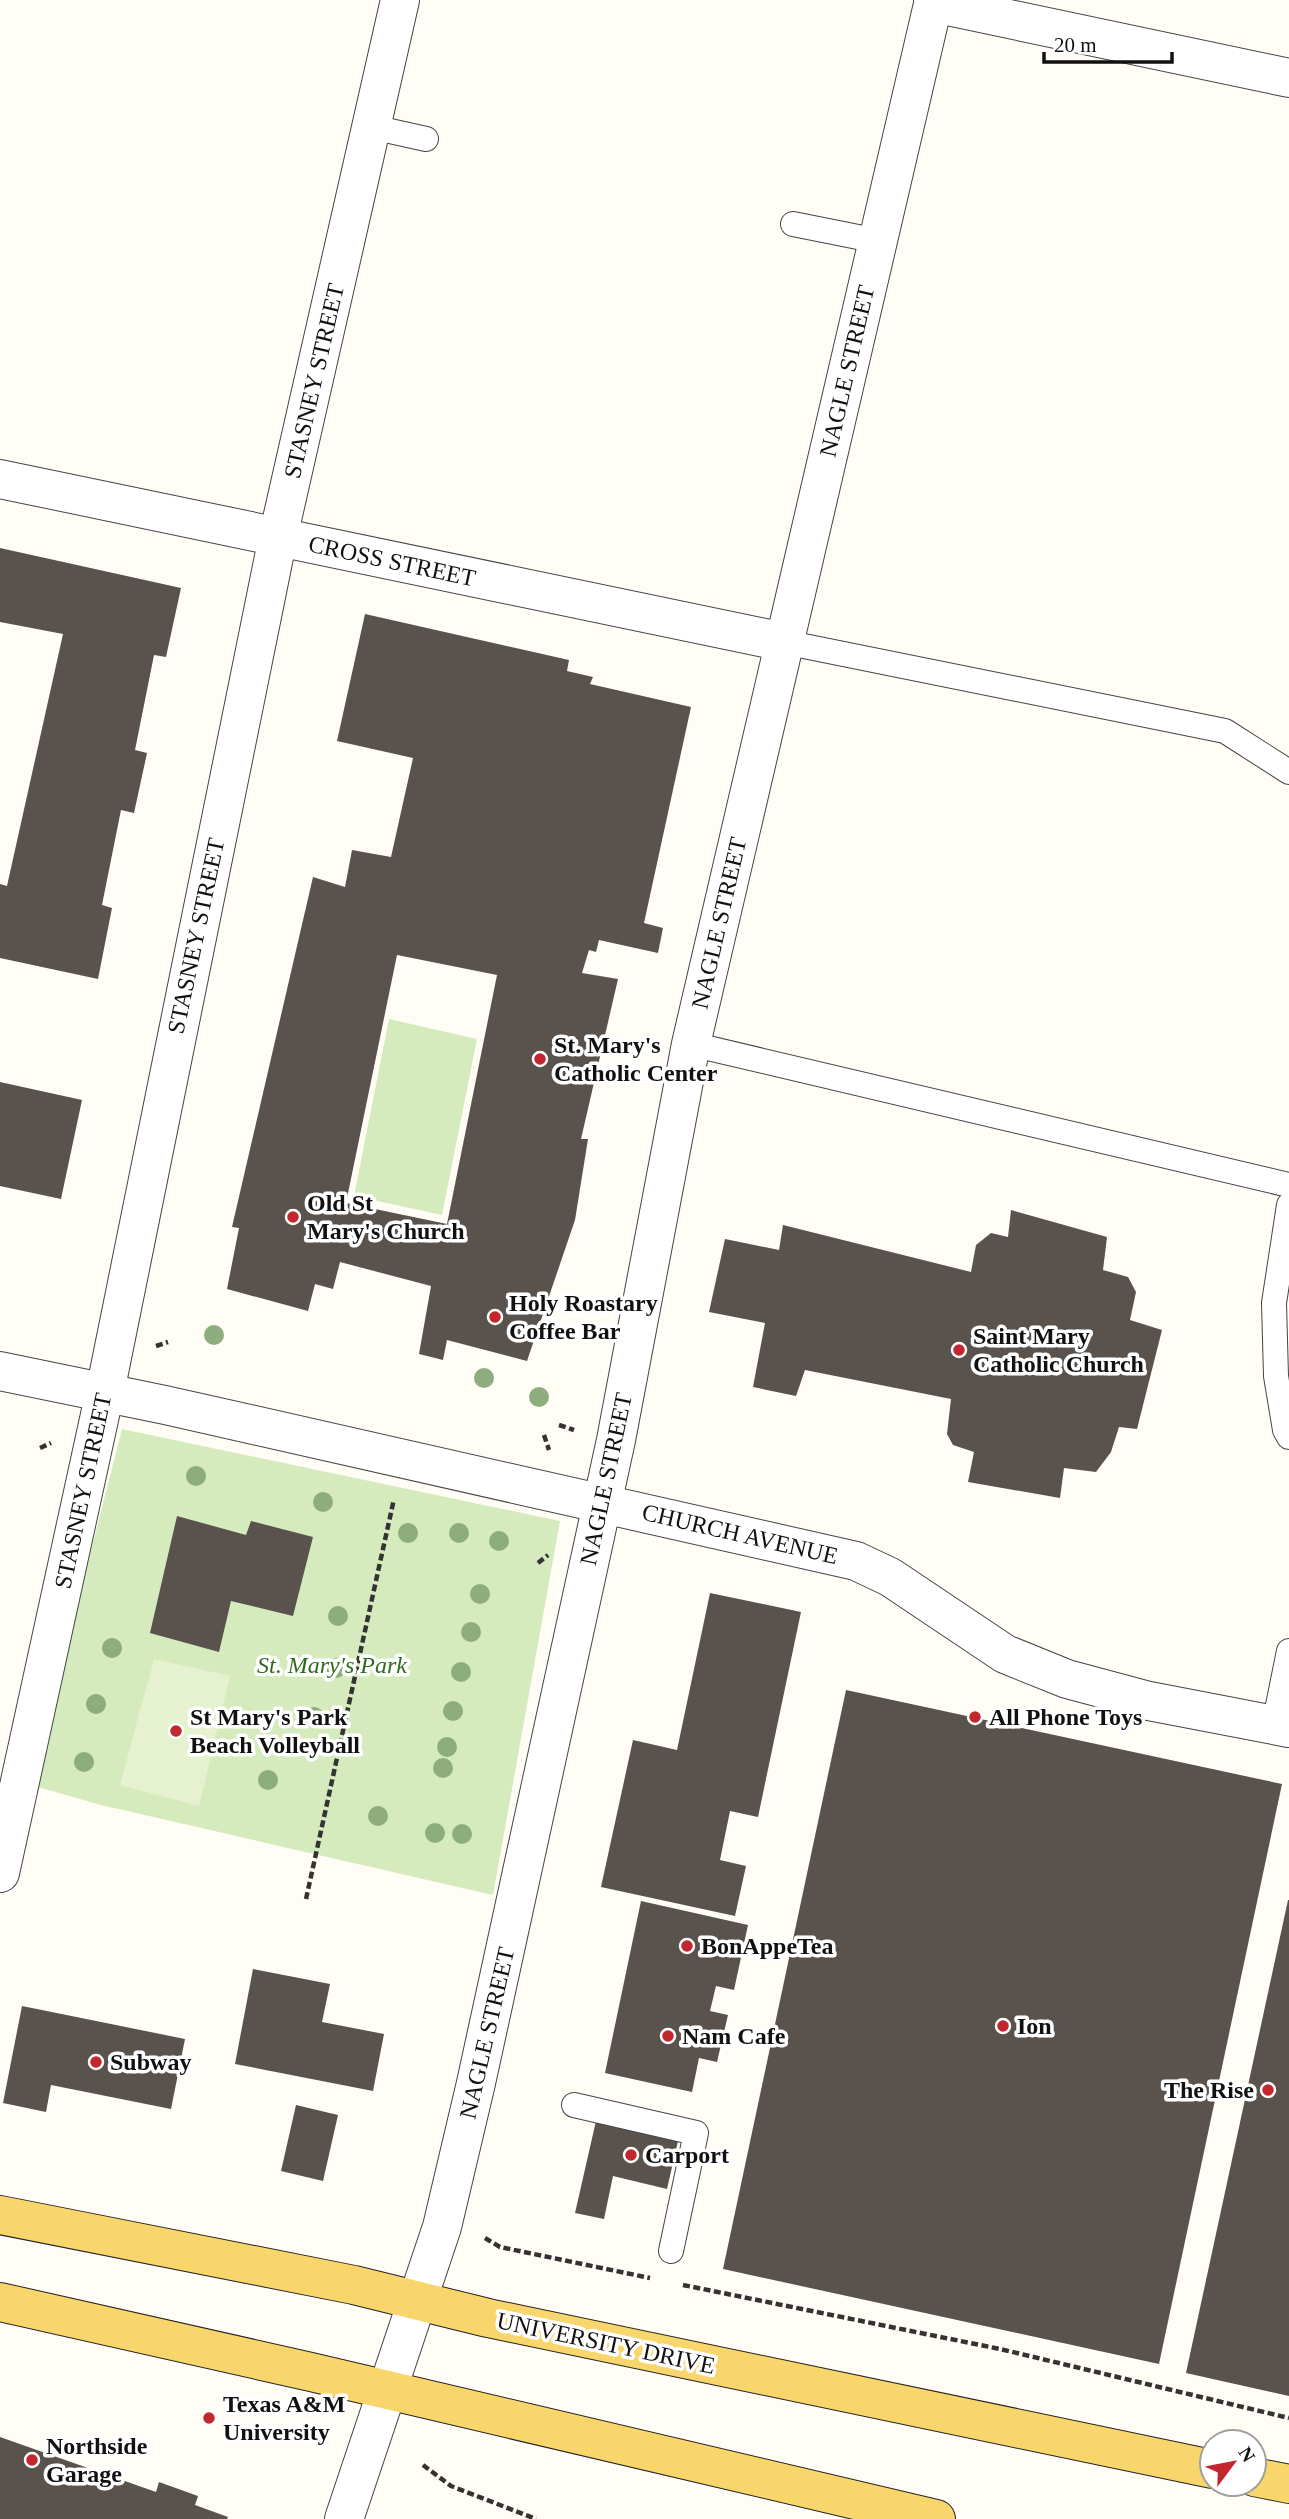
<svg xmlns="http://www.w3.org/2000/svg" width="1289" height="2519" font-family="Georgia,serif">
<style>
.green{fill:#d5ebbd}
.pitch{fill:#e6f2cf}
.building{fill:#5a524d;fill-rule:evenodd}
.lines{fill:none;stroke-linecap:round;stroke-linejoin:round}
.service-casing{stroke:#444;stroke-width:26}
.minor-casing{stroke:#444;stroke-width:40}
.primary-casing{stroke:#222;stroke-width:40}
.path{stroke:#333;stroke-width:4.5;stroke-dasharray:7 3.5;stroke-linecap:butt}
.service{stroke:#fff;stroke-width:24}
.minor{stroke:#fff;stroke-width:38}
.primary{stroke:#f9d66b;stroke-width:38}
.tree{fill:#8dad7f}
.poi-dot{fill:#c4262e;stroke:#fff;stroke-width:2.5}
.labels{text-anchor:middle;dominant-baseline:central;stroke-width:7;stroke-linejoin:round;paint-order:stroke}
.street-label{font-size:24px;fill:#111;stroke:#fff}
.poi-label{font-size:24px;font-weight:bold;fill:#111;stroke:#fff;text-anchor:start}
.park-label{font-size:24px;font-style:italic;fill:#2f6b1f;stroke:#fff}
</style>
<rect width="100%" height="100%" fill="#fffdf5"/>
<g class="green">
<path d="M389,1019L477,1039L442,1215L354,1196Z"/>
<path d="M122,1429L560,1521L493,1895L101,1805L31,1785Z"/>
</g>
<path class="pitch" d="M154,1659L230,1676L199,1806L120,1785Z"/>
<g class="building">
<path d="M0,548L181,588L166,657L154,655L135,750L147,753L134,813L121,810L102,905L112,908L98,979L0,958V884L7,886L63,634L0,622Z"/>
<path d="M365,614L569,660L567,671L593,677L590,684L691,707L644,923L663,928L658,953L599,940L596,952L589,950L582,973L618,979L581,1139H588L575,1220L527,1361L447,1340L443,1360L419,1354L431,1286L340,1262L333,1289L315,1284L308,1311L227,1289L239,1228L232,1227L313,877L345,887L352,850L391,857L413,758L337,741ZM397,955L497,975L447,1224L346,1203Z"/>
<path d="M0,1082L82,1100L61,1199L0,1186Z"/>
<path d="M1011,1210L1107,1237L1103,1270L1128,1277L1136,1292L1130,1320L1162,1330L1137,1429L1119,1427L1111,1452L1096,1472L1064,1468L1060,1498L968,1482L974,1452L953,1445L947,1434L951,1399L805,1370L796,1396L753,1387L765,1323L709,1312L725,1239L779,1250L783,1225L971,1272L976,1245L991,1233L1008,1237Z"/>
<path d="M177,1516L246,1535L251,1521L313,1537L293,1616L231,1601L219,1652L150,1633Z"/>
<path d="M710,1593L801,1612L758,1817L730,1811L720,1860L746,1866L735,1916L601,1887L633,1740L677,1750Z"/>
<path d="M846,1690L1282,1784L1159,2364L723,2269Z"/>
<path d="M1288,1900H1289V2396L1186,2373Z"/>
<path d="M641,1901L748,1925L734,1990L716,1986L710,2011L728,2015L717,2062L699,2058L692,2092L605,2073Z"/>
<path d="M253,1969L330,1984L322,2022L384,2034L373,2091L235,2064Z"/>
<path d="M22,2006L185,2039L171,2109L51,2085L46,2112L3,2103Z"/>
<path d="M296,2105L338,2115L323,2181L281,2171Z"/>
<path d="M596,2121L678,2141L667,2189L613,2176L604,2219L575,2213Z"/>
<path d="M0,2437L156,2492L159,2482L198,2496L195,2505L228,2517L227,2519H0Z"/>
</g>
<g class="lines">
<g class="service-casing">
<g id="service">
<path d="M372,127L426,139"/>
<path d="M793,224L878,241"/>
<path d="M784,642L1225,731L1289,772"/>
<path d="M691,1044L1289,1185"/>
<path d="M1289,1205L1274,1303L1276,1376L1285,1430L1289,1437"/>
<path d="M1274,1725L1289,1651"/>
<path d="M574,2105L696,2133L671,2251"/>
</g>
</g>
<g class="minor-casing">
<g id="minor">
<path d="M933,3L1289,78"/>
<path d="M0,479L784,642"/>
<path d="M0,1371L165,1405L856,1561L890,1577L1005,1654L1067,1679L1149,1701L1289,1728"/>
<path d="M0,1873L105,1392L278,537L400,0"/>
<path d="M344,2519L442,2227L476,2083L616,1440L691,1044L934,0"/>
</g>
</g>
<g class="primary-casing">
<g id="primary">
<path d="M0,2215L354,2285L488,2318L1212,2469"/>
<path d="M0,2302L311,2372L936,2519"/>
<path d="M1254,2477L1289,2484"/>
</g>
</g>
<g class="path">
<path d="M156,1346L168,1342"/>
<path d="M559,1425L574,1430"/>
<path d="M544,1435L549,1450"/>
<path d="M40,1448L51,1443"/>
<path d="M538,1563L548,1555"/>
<path d="M306,1899L394,1499"/>
<path d="M485,2238L500,2247L650,2278"/>
<path d="M683,2285L1000,2349L1289,2418"/>
<path d="M423,2465L451,2486L536,2519"/>
</g>
<use href="#service" class="service"/>
<use href="#minor" class="minor"/>
<use href="#primary" class="primary"/>
</g>
<g class="tree">
<circle cx="214" cy="1335" r="10"/>
<circle cx="484" cy="1378" r="10"/>
<circle cx="539" cy="1397" r="10"/>
<circle cx="196" cy="1476" r="10"/>
<circle cx="323" cy="1502" r="10"/>
<circle cx="408" cy="1533" r="10"/>
<circle cx="459" cy="1533" r="10"/>
<circle cx="499" cy="1541" r="10"/>
<circle cx="480" cy="1594" r="10"/>
<circle cx="338" cy="1616" r="10"/>
<circle cx="471" cy="1632" r="10"/>
<circle cx="112" cy="1648" r="10"/>
<circle cx="336" cy="1668" r="10"/>
<circle cx="461" cy="1672" r="10"/>
<circle cx="96" cy="1704" r="10"/>
<circle cx="453" cy="1711" r="10"/>
<circle cx="314" cy="1717" r="10"/>
<circle cx="447" cy="1747" r="10"/>
<circle cx="84" cy="1762" r="10"/>
<circle cx="443" cy="1768" r="10"/>
<circle cx="268" cy="1780" r="10"/>
<circle cx="378" cy="1816" r="10"/>
<circle cx="435" cy="1833" r="10"/>
<circle cx="462" cy="1834" r="10"/>
</g>
<g class="poi-dot">
<circle cx="540" cy="1059" r="7"/>
<circle cx="293" cy="1217" r="7"/>
<circle cx="495" cy="1317" r="7"/>
<circle cx="959" cy="1350" r="7"/>
<circle cx="975" cy="1717" r="7"/>
<circle cx="176" cy="1731" r="7"/>
<circle cx="687" cy="1946" r="7"/>
<circle cx="1003" cy="2026" r="7"/>
<circle cx="668" cy="2036" r="7"/>
<circle cx="96" cy="2062" r="7"/>
<circle cx="1268" cy="2090" r="7"/>
<circle cx="631" cy="2155" r="7"/>
<circle cx="209" cy="2418" r="7"/>
<circle cx="32" cy="2460" r="7"/>
</g>
<g class="labels">
<g class="street-label">
<text transform="translate(847 371) rotate(-77)">NAGLE STREET</text>
<text transform="translate(314 381) rotate(-77)">STASNEY STREET</text>
<text transform="translate(392 561) rotate(12)">CROSS STREET</text>
<text transform="translate(719 923) rotate(-77)">NAGLE STREET</text>
<text transform="translate(196 936) rotate(-78)">STASNEY STREET</text>
<text transform="translate(606 1479) rotate(-78)">NAGLE STREET</text>
<text transform="translate(83 1491) rotate(-78)">STASNEY STREET</text>
<text transform="translate(740 1534) rotate(13)">CHURCH AVENUE</text>
<text transform="translate(487 2033) rotate(-77)">NAGLE STREET</text>
<text transform="translate(606 2343) rotate(12)">UNIVERSITY DRIVE</text>
</g>
<g class="poi-label">
<text x="554" y="1045">St. Mary's<tspan x="554" dy="28">Catholic Center</tspan></text>
<text x="307" y="1203">Old St<tspan x="307" dy="28">Mary's Church</tspan></text>
<text x="509" y="1303">Holy Roastary<tspan x="509" dy="28">Coffee Bar</tspan></text>
<text x="973" y="1336">Saint Mary<tspan x="973" dy="28">Catholic Church</tspan></text>
<text x="190" y="1717">St Mary's Park<tspan x="190" dy="28">Beach Volleyball</tspan></text>
<text x="989" y="1717">All Phone Toys</text>
<text x="701" y="1946">BonAppeTea</text>
<text x="1017" y="2026">Ion</text>
<text x="682" y="2036">Nam Cafe</text>
<text x="110" y="2062">Subway</text>
<text x="1254" y="2090" text-anchor="end">The Rise</text>
<text x="645" y="2155">Carport</text>
<text x="223" y="2404">Texas A&amp;M<tspan x="223" dy="28">University</tspan></text>
<text x="46" y="2446">Northside<tspan x="46" dy="28">Garage</tspan></text>
</g>
<g class="park-label">
<text x="332" y="1665">St. Mary's Park</text>
</g>
</g>
<g transform="translate(1233 2463) rotate(58)"><circle r="33" fill="#ffffff" stroke="#a0a0a0" stroke-width="2"/>
<path d="M0-5L12 26L0 18L-12 26Z" fill="#c4262e"/>
<text y="-10" font-size="19" font-weight="bold" text-anchor="middle" fill="#111111">N</text>
</g>
<path d="M1044 52v10h128v-10" fill="none" stroke="#111111" stroke-width="3.5"/>
<text x="1054" y="52" font-size="21" fill="#111111" stroke="#ffffff" stroke-width="5" paint-order="stroke">20 m</text>
</svg>
